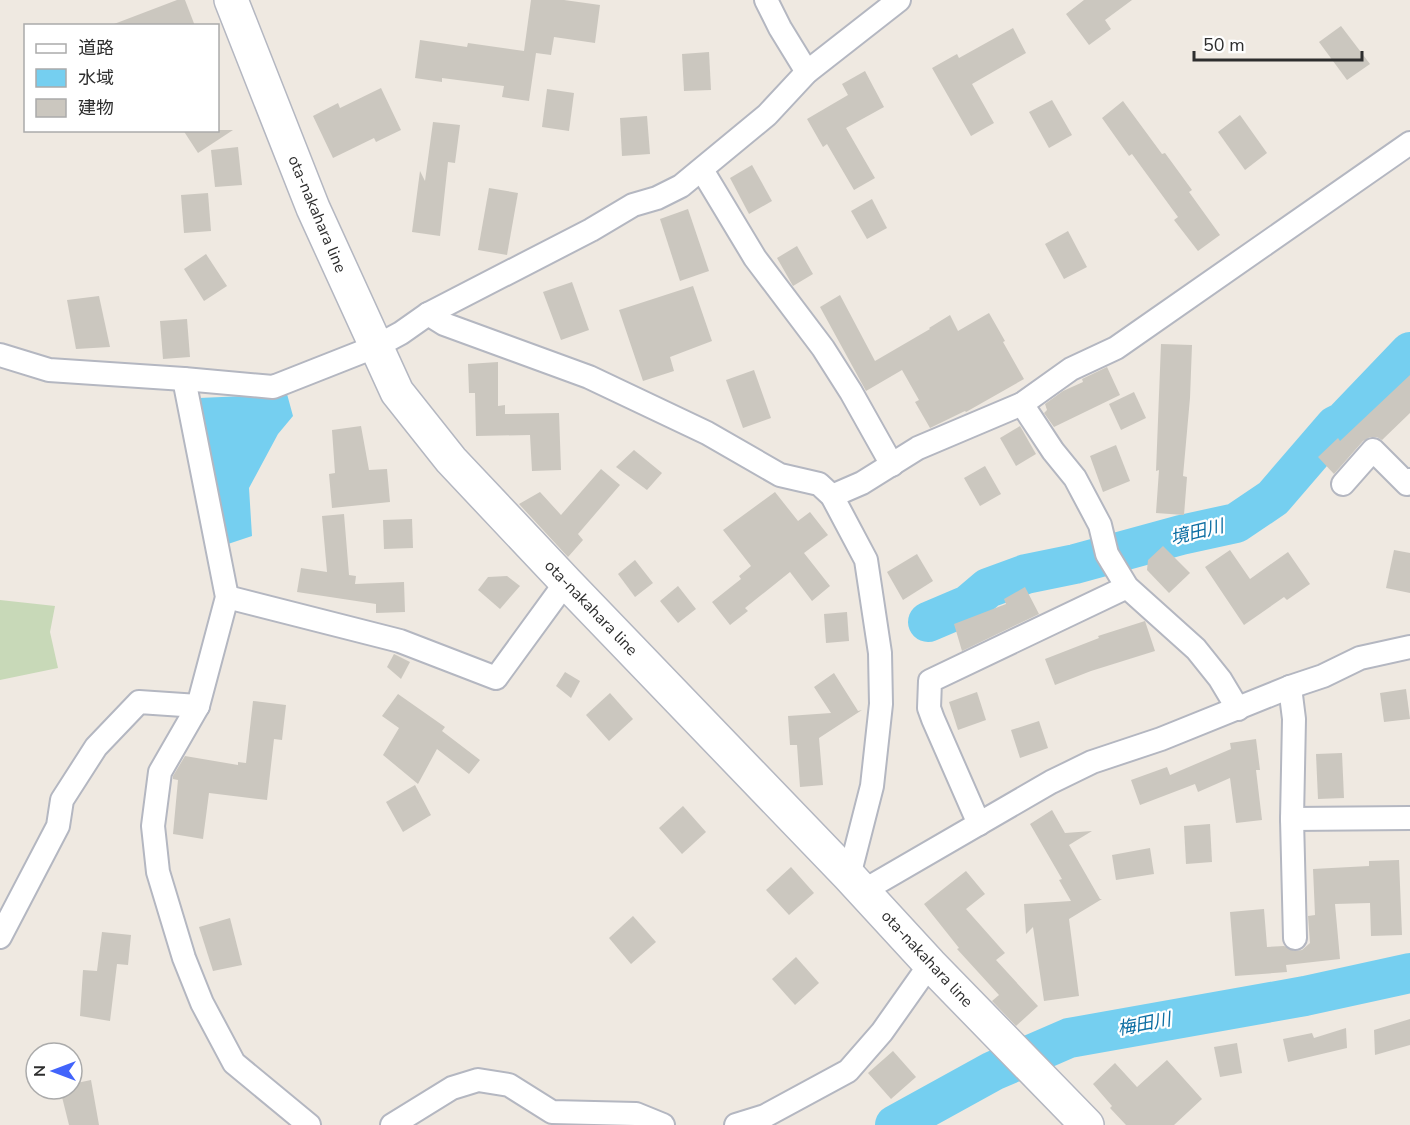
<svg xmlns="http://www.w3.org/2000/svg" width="1410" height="1125" font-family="'Nunito Sans','Noto Sans JP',sans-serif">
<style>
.cemetery{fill:#c8d9b8}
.water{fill:#75cff0}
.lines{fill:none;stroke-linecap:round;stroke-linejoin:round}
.river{stroke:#75cff0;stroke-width:40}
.building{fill:#cbc7bf}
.street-casing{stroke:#b4b7c1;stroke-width:26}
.secondary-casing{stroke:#b4b7c1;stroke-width:36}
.street{stroke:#fff;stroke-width:22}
.secondary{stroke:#fff;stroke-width:33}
.labels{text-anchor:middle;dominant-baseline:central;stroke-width:4.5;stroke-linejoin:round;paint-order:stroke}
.street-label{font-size:16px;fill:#2e2e2e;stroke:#fff}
.water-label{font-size:18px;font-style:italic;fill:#0d6fa3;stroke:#fff}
</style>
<rect width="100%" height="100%" fill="#efe9e1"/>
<path class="cemetery" d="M0,600L55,606L50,632L58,668L0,680Z"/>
<path class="water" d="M287,394L293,416L278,434L249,488L252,536L228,544L199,398Z"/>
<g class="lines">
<g class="river">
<path d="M928,622L968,605L988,588L1026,574L1075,564L1181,535L1236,523L1273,498L1335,426L1343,422L1410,352"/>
<path d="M895,1125L993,1071L1069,1038L1305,996L1410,973"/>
</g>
</g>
<g class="building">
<path d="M177,0H185L195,26H114V24Z"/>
<path d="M531,0H564L600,5L595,43L554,37L551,55L536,53L529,101L502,97L504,86L442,78V82L415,78L420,40L467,47L468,43L524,51Z"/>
<path d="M1084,0H1132L1105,20L1111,29L1089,45L1066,14Z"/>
<path d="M1341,26L1370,64L1347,80L1319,42Z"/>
<path d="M1013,28L1026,53L972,84L994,123L971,136L932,68L957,54L959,58Z"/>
<path d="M709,52L711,90L684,91L682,54Z"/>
<path d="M865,71L884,107L846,128L875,178L854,190L827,144L823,147L807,119L848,95L842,84Z"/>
<path d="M381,88L401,130L376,142L374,138L333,158L313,116L338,103L340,108Z"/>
<path d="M547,89L574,93L569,131L542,127Z"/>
<path d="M1052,100L1072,135L1049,148L1029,112Z"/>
<path d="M1123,101L1162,154L1165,153L1192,190L1189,192L1220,235L1198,251L1174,220L1178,217L1132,154L1129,156L1102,118Z"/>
<path d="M1240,115L1267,153L1245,170L1218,132Z"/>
<path d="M647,116L650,154L622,156L620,118Z"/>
<path d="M433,122L460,125L455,163L448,162L440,236L412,232L420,171L425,181Z"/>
<path d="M183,130H233L198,153Z"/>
<path d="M238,147L242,185L215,187L211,150Z"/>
<path d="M752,165L772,201L749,214L730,178Z"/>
<path d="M489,188L518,193L507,255L478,250Z"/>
<path d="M208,193L211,231L184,233L181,195Z"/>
<path d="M872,199L887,228L867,239L851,211Z"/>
<path d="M688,209L709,271L680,281L660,219Z"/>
<path d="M1068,231L1087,267L1064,279L1045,244Z"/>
<path d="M797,246L813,274L793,286L777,258Z"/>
<path d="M206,254L227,286L204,301L184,269Z"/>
<path d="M572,282L589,330L561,340L543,292Z"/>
<path d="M693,286L712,341L670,357L674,371L643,381L619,310Z"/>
<path d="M840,295L875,361L930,329L929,328L950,315L958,331L989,313L1005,341L1003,342L1024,379L966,412L965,411L930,428L915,402L919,400L902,370L866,391L820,307Z"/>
<path d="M99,296L110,347L76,349L67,300Z"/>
<path d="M187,319L190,357L163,359L160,321Z"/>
<path d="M1161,344L1192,345L1190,398L1183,476L1187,477L1184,515L1156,513L1159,470L1156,471Z"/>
<path d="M498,362V406L505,405V414L559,413L561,470L532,471L530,435L476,436L475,393H469L468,364Z"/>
<path d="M1107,367L1120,395L1054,427L1044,413L1047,410L1045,404L1063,391L1083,382L1082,379Z"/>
<path d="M754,370L771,418L743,428L726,380Z"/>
<path d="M1410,375V413L1382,440L1377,437H1370L1363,441L1334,474L1318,457L1338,438L1340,441Z"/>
<path d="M1134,392L1146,418L1121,430L1109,404Z"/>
<path d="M361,426L369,470L387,469L390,502L332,508L329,474L335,473L332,430Z"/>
<path d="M1020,426L1036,454L1016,466L1000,438Z"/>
<path d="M1116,445L1130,481L1103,492L1090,456Z"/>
<path d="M634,450L662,473L647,490L616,467Z"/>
<path d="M985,466L1001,494L980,506L964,478Z"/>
<path d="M601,469L620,485L578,534L583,540L568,557L519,504L540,492L561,515Z"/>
<path d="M775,492L798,521L810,512L828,535L804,553L830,586L812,601L790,572L745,608L748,611L730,625L712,602L741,579L739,576L751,566L723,530Z"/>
<path d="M344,514L349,575L356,576L355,584L404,582L405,612L376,613V604L297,592L301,568L327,572L322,516Z"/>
<path d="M412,519L413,548L384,549L383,520Z"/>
<path d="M1163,546L1190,573L1169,593L1147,570L1148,560Z"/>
<path d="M1230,550L1250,579L1288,552L1310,584L1287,600L1284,597L1244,625L1205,567Z"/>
<path d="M1394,550L1410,553V593L1386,588Z"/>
<path d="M917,554L933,581L903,600L887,572Z"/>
<path d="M635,560L653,583L635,597L618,574Z"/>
<path d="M507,576L520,586L500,609L478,590L488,577Z"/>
<path d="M678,586L696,609L678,623L660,601Z"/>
<path d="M1025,587L1039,614L962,651L954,624L1006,604L1004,599Z"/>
<path d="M847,612L849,641L826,643L824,614Z"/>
<path d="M1145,621L1155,651L1091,671L1055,685L1045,659L1099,638L1098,636Z"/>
<path d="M394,654L410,662L401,679L387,667Z"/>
<path d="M565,672L580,681L571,698L556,686Z"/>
<path d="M834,673L858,711L862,710L819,738L823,785L800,787L797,745H790L788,716L831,713L814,687Z"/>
<path d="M1406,689L1410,719L1384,722L1380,693Z"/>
<path d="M977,692L986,720L958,730L949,702Z"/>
<path d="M610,693L633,719L609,741L586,715Z"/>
<path d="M398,694L445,727L442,731L480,760L469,774L437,749L418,784L383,755L399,728L382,716Z"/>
<path d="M253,701L286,705L282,740L274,739L267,800L209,793L203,839L173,834L178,780L173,779V776L185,756L238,765V762L246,763Z"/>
<path d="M1039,721L1048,748L1020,758L1011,730Z"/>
<path d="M1256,739L1260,770H1256L1262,820L1236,823L1230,778L1198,792L1195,784L1140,805L1131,780L1167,767L1170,775L1231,749L1230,743Z"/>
<path d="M1342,753L1344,798L1318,799L1316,754Z"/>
<path d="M415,785L431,815L403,832L386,802Z"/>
<path d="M683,806L706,832L682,854L659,828Z"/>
<path d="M1052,810L1065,833L1092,831L1069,845L1100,899H1102L1069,919L1079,996L1044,1001L1033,927L1026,934L1024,904L1071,901L1059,880L1062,879L1030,824Z"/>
<path d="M1210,824L1212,862L1186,864L1184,826Z"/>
<path d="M1150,848L1154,874L1116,880L1112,855Z"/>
<path d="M1399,860L1402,935L1371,936L1370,903L1335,904L1340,959L1286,965L1287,972L1235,976L1230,912L1264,909L1267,947L1284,946L1295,951L1302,950L1310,943L1308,916L1315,915L1313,869L1369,866V861Z"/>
<path d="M791,867L814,893L789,915L766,890Z"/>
<path d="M966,871L985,894L966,909L1005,953L996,960L1038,1006L1016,1026L992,1001L999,995L957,949L959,948L924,904Z"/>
<path d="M633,916L656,942L631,964L609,938Z"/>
<path d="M230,918L242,965L213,971L199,927Z"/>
<path d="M102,932L131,935L128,965L117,964L110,1021L80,1016L83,970L97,971Z"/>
<path d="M796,957L819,983L795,1005L772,979Z"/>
<path d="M1410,1019V1045L1375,1055L1374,1030Z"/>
<path d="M1346,1028L1347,1048L1288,1062L1283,1039L1312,1033L1314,1038Z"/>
<path d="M1237,1043L1242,1073L1220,1077L1214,1047Z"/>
<path d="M893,1051L916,1077L891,1099L868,1073Z"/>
<path d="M1167,1060L1202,1099L1174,1125H1126L1110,1108L1112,1106L1093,1084L1115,1063L1137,1087Z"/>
<path d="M91,1080L99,1125H69L60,1089H72V1084Z"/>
</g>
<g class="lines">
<g class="street-casing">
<g id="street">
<path d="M766,0L780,28L807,72"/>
<path d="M702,170L755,258L823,348L851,392L892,465"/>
<path d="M428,314L444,324L589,377L707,433L780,475L819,484L832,496L866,560L880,653L881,704L872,786L849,876"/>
<path d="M0,355L49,370L184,379L273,387L377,346L401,333L428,314L591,230L633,205L657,198L681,186L767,115L807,72L899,0"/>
<path d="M184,379L227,597L198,706L160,772L153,826L158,872L184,958L202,1003L234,1063L309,1125"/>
<path d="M1022,404L1053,451L1075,478L1100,525L1107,554L1127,587L1196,649L1220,679L1238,709"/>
<path d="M1343,484L1373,450L1407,484L1410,480"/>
<path d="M832,496L862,483L918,448L1022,404L1071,369L1116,348L1410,143"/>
<path d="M227,597L400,641L496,678L566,582"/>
<path d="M1290,687L1294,719L1292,819L1295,938"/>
<path d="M1292,819L1410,818"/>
<path d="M979,824L933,719L929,708L930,681L1127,587"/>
<path d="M863,891L1051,782L1092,762L1161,739L1290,687L1323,676L1360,658L1410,647"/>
<path d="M0,937L58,826L62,800L96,747L139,702L198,706"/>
<path d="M392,1125L452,1088L478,1080L509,1085L552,1112L636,1114L663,1125"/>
<path d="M736,1125L765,1116L848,1071L882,1032L930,964"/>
</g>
</g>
<g class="secondary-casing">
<path id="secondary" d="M231,0L313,208L397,392L451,460L566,582L849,876L930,964L1087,1125"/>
</g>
<use href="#street" class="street"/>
<use href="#secondary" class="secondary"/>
</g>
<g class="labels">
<g class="street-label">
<text transform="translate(317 214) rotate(67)">ota-nakahara line</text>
<text transform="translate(591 608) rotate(46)">ota-nakahara line</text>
<text transform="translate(927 959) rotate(47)">ota-nakahara line</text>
</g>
<g class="water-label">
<text transform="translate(1197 532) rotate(-14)">境田川</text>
<text transform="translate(1144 1024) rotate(-11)">梅田川</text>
</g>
</g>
<rect x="24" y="24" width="195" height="108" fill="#ffffff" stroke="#ababab" stroke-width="1.5"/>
<rect x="36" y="44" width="30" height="9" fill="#ffffff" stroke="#ababab" stroke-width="1.5"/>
<text x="78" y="54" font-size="18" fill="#2e2e2e">道路</text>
<rect x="36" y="69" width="30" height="18" fill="#75cff0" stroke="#ababab" stroke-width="1.5"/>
<text x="78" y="84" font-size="18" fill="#2e2e2e">水域</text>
<rect x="36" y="99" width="30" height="18" fill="#cbc7bf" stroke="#ababab" stroke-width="1.5"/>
<text x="78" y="114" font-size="18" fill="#2e2e2e">建物</text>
<g transform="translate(54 1071) rotate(270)"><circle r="28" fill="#ffffff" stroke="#ababab" stroke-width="1.5"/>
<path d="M0-4.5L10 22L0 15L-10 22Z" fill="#4264fb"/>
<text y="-9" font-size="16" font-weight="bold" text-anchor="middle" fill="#2e2e2e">N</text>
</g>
<path d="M1194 51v9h168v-9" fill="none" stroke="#2e2e2e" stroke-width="3"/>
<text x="1203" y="51" font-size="18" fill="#2e2e2e" stroke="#ffffff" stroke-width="4.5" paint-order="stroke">50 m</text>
</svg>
